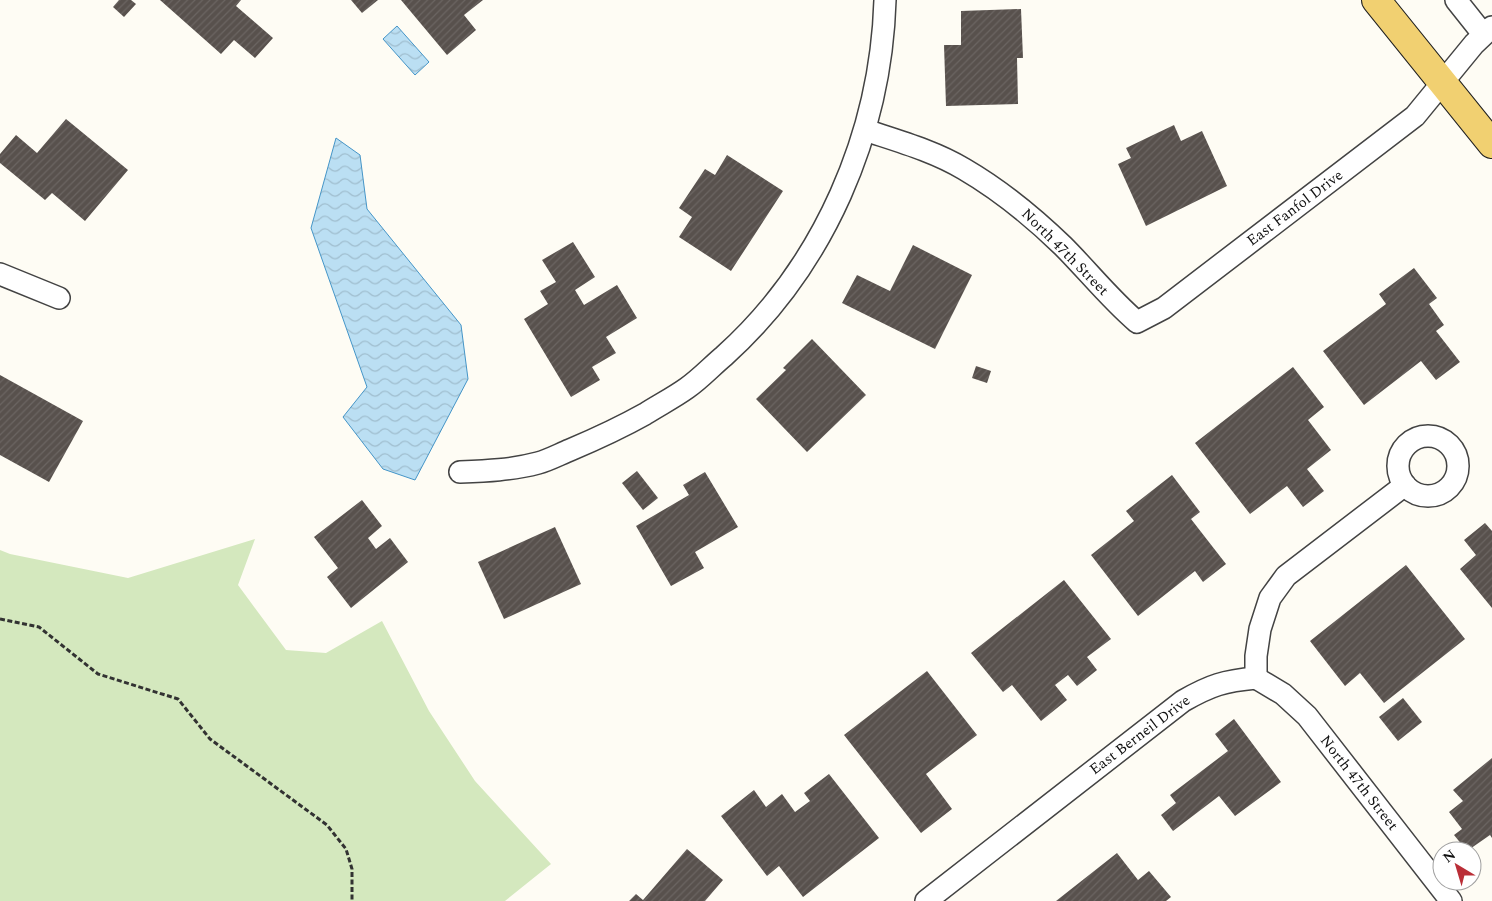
<svg xmlns="http://www.w3.org/2000/svg" width="1492" height="901" font-family="Spectral,serif">
<style>
.grass{fill:#d4e8be}
.water{fill:url(#water-waves);stroke:#4595c7}
.building{fill:url(#building-hatch)}
.lines{fill:none;stroke-linecap:round;stroke-linejoin:round}
.minor-casing{stroke:#434343;stroke-width:24}
.primary-casing{stroke:#212121;stroke-width:30}
.path{stroke:#323232;stroke-width:3;stroke-dasharray:5 2.5;stroke-linecap:butt}
.minor{stroke:#fff;stroke-width:21}
.primary{stroke:#f1d071;stroke-width:28}
.labels{text-anchor:middle;dominant-baseline:central;stroke-width:5;stroke-linejoin:round;paint-order:stroke}
.street-label{font-size:15px;fill:#101010;stroke:#fff}
</style>
<defs>
<pattern id="water-waves" width="16" height="10" patternUnits="userSpaceOnUse" patternTransform="scale(1.25)"><rect width="16" height="10" fill="#bbdff3"/><path d="M0 5q4-4 8 0t8 0" fill="none" stroke="#a0becf"/></pattern>
<pattern id="building-hatch" width="6" height="6" patternUnits="userSpaceOnUse" patternTransform="scale(1.25)"><rect width="6" height="6" fill="#58514d"/><path d="M-1 1l2-2M0 6l6-6M5 7l2-2" fill="none" stroke="#6b6562"/></pattern>
</defs>
<rect width="100%" height="100%" fill="#fefcf4"/>
<path class="grass" d="M255,539L238,585L286,650L326,653L382,621L429,711L475,781L551,864L505,901H0V550L10,554L128,578Z"/>
<g class="water">
<path d="M397,26L429,62L415,75L383,39Z"/>
<path d="M336,138L360,155L367,209L461,325L468,379L415,480L383,469L343,417L367,387L311,228Z"/>
</g>
<g class="building">
<path d="M119,0H131L136,4L124,17L113,7Z"/>
<path d="M160,0H241L236,6L273,38L255,58L234,40L221,54Z"/>
<path d="M351,0H378L362,13Z"/>
<path d="M401,0H483L464,15L476,30L447,55Z"/>
<path d="M1021,9L1023,58H1017L1018,104L946,106L944,45H961V11Z"/>
<path d="M66,119L128,170L85,221L52,193L45,200L0,163V154L16,135L37,153Z"/>
<path d="M1174,125L1181,141L1202,131L1227,186L1146,226L1118,164L1131,158L1126,148Z"/>
<path d="M727,155L783,191L731,271L679,237L692,217L679,208L705,169L715,175Z"/>
<path d="M573,242L595,277L575,290L584,305L617,285L637,318L606,337L616,353L592,367L600,380L571,397L524,319L548,304L540,291L556,282L542,260Z"/>
<path d="M913,245L972,275L935,349L842,303L857,275L890,291Z"/>
<path d="M1414,268L1437,298L1429,304L1444,325L1436,331L1460,362L1436,380L1421,361L1364,405L1323,351L1386,304L1379,294Z"/>
<path d="M812,339L866,395L807,452L756,399L786,370L783,368Z"/>
<path d="M976,366L991,371L987,383L972,378Z"/>
<path d="M1293,367L1324,407L1308,420L1331,450L1307,469L1324,491L1303,507L1287,486L1250,514L1195,443Z"/>
<path d="M0,375L83,421L49,482L0,455Z"/>
<path d="M637,471L658,498L643,510L622,483Z"/>
<path d="M705,472L738,527L695,552L704,568L671,586L636,526L689,495L683,485Z"/>
<path d="M1172,475L1200,512L1191,519L1226,564L1203,582L1195,571L1138,616L1091,555L1134,521L1126,511Z"/>
<path d="M362,500L382,526L368,538L376,549L390,538L408,562L351,608L327,577L338,568L314,537Z"/>
<path d="M1485,523L1492,531V608L1460,569L1476,555L1464,540Z"/>
<path d="M555,527L581,584L504,619L478,562Z"/>
<path d="M1406,565L1465,639L1384,703L1360,673L1345,686L1310,641Z"/>
<path d="M1064,580L1111,639L1087,657L1097,670L1077,686L1068,675L1055,685L1067,700L1041,721L1012,685L1003,692L971,653Z"/>
<path d="M927,671L977,735L926,774L952,809L921,833L844,735Z"/>
<path d="M1403,698L1422,722L1398,741L1379,717Z"/>
<path d="M1234,719L1281,782L1235,816L1219,796L1173,831L1161,815L1176,803L1170,795L1228,751L1215,734Z"/>
<path d="M1492,758V838L1490,835L1467,851L1454,835L1462,829L1449,812L1463,801L1453,790Z"/>
<path d="M829,774L879,838L803,897L779,866L767,876L721,816L754,790L766,807L782,794L795,812L810,801L804,793Z"/>
<path d="M687,849L723,880L705,901H629L636,894L643,900Z"/>
<path d="M1117,853L1138,880L1149,871L1171,897L1166,901H1056Z"/>
</g>
<g class="lines">
<g class="minor-casing">
<g id="minor">
<path d="M1456,0L1483,34"/>
<path d="M865,130C898,141 934,151 964,169C1000,190 1033,217 1063,246C1088,271 1110,299 1137,322L1164,308L1415,116L1474,44L1492,27"/>
<path d="M0,274L59,298"/>
<circle cx="1428" cy="466" r="30"/>
<path d="M460,472C486,471 512,470 538,463C549,460 560,454 570,450C596,439 620,428 645,414C659,405 673,398 687,388C700,379 712,366 724,356C824,266 881,134 885,0"/>
<path d="M1256,678L1283,694L1307,716L1451,901"/>
<path d="M1256,678V656L1260,629L1270,598L1286,576L1405,485"/>
<path d="M926,901L1183,701C1211,685 1224,681 1256,678"/>
</g>
</g>
<g class="primary-casing">
<path id="primary" d="M1376,0L1492,144"/>
</g>
<path class="path" d="M0,619L39,627L98,674L178,699L210,739L327,825L346,849L352,869V901"/>
<use href="#minor" class="minor"/>
<use href="#primary" class="primary"/>
</g>
<g class="labels">
<g class="street-label">
<text transform="translate(1295 208) rotate(-37)">East Fanfol Drive</text>
<text transform="translate(1065 252) rotate(45)">North 47th Street</text>
<text transform="translate(1140 735) rotate(-37)">East Berneil Drive</text>
<text transform="translate(1359 783) rotate(52)">North 47th Street</text>
</g>
</g>
<g transform="translate(1457 866) rotate(322)"><circle r="24" fill="#ffffff" stroke="#9f9f9f"/>
<path d="M0-4L9 19L0 12L-9 19Z" fill="#ba2e37"/>
<text y="-8" font-size="14" font-weight="bold" text-anchor="middle" fill="#101010">N</text>
</g>
</svg>
